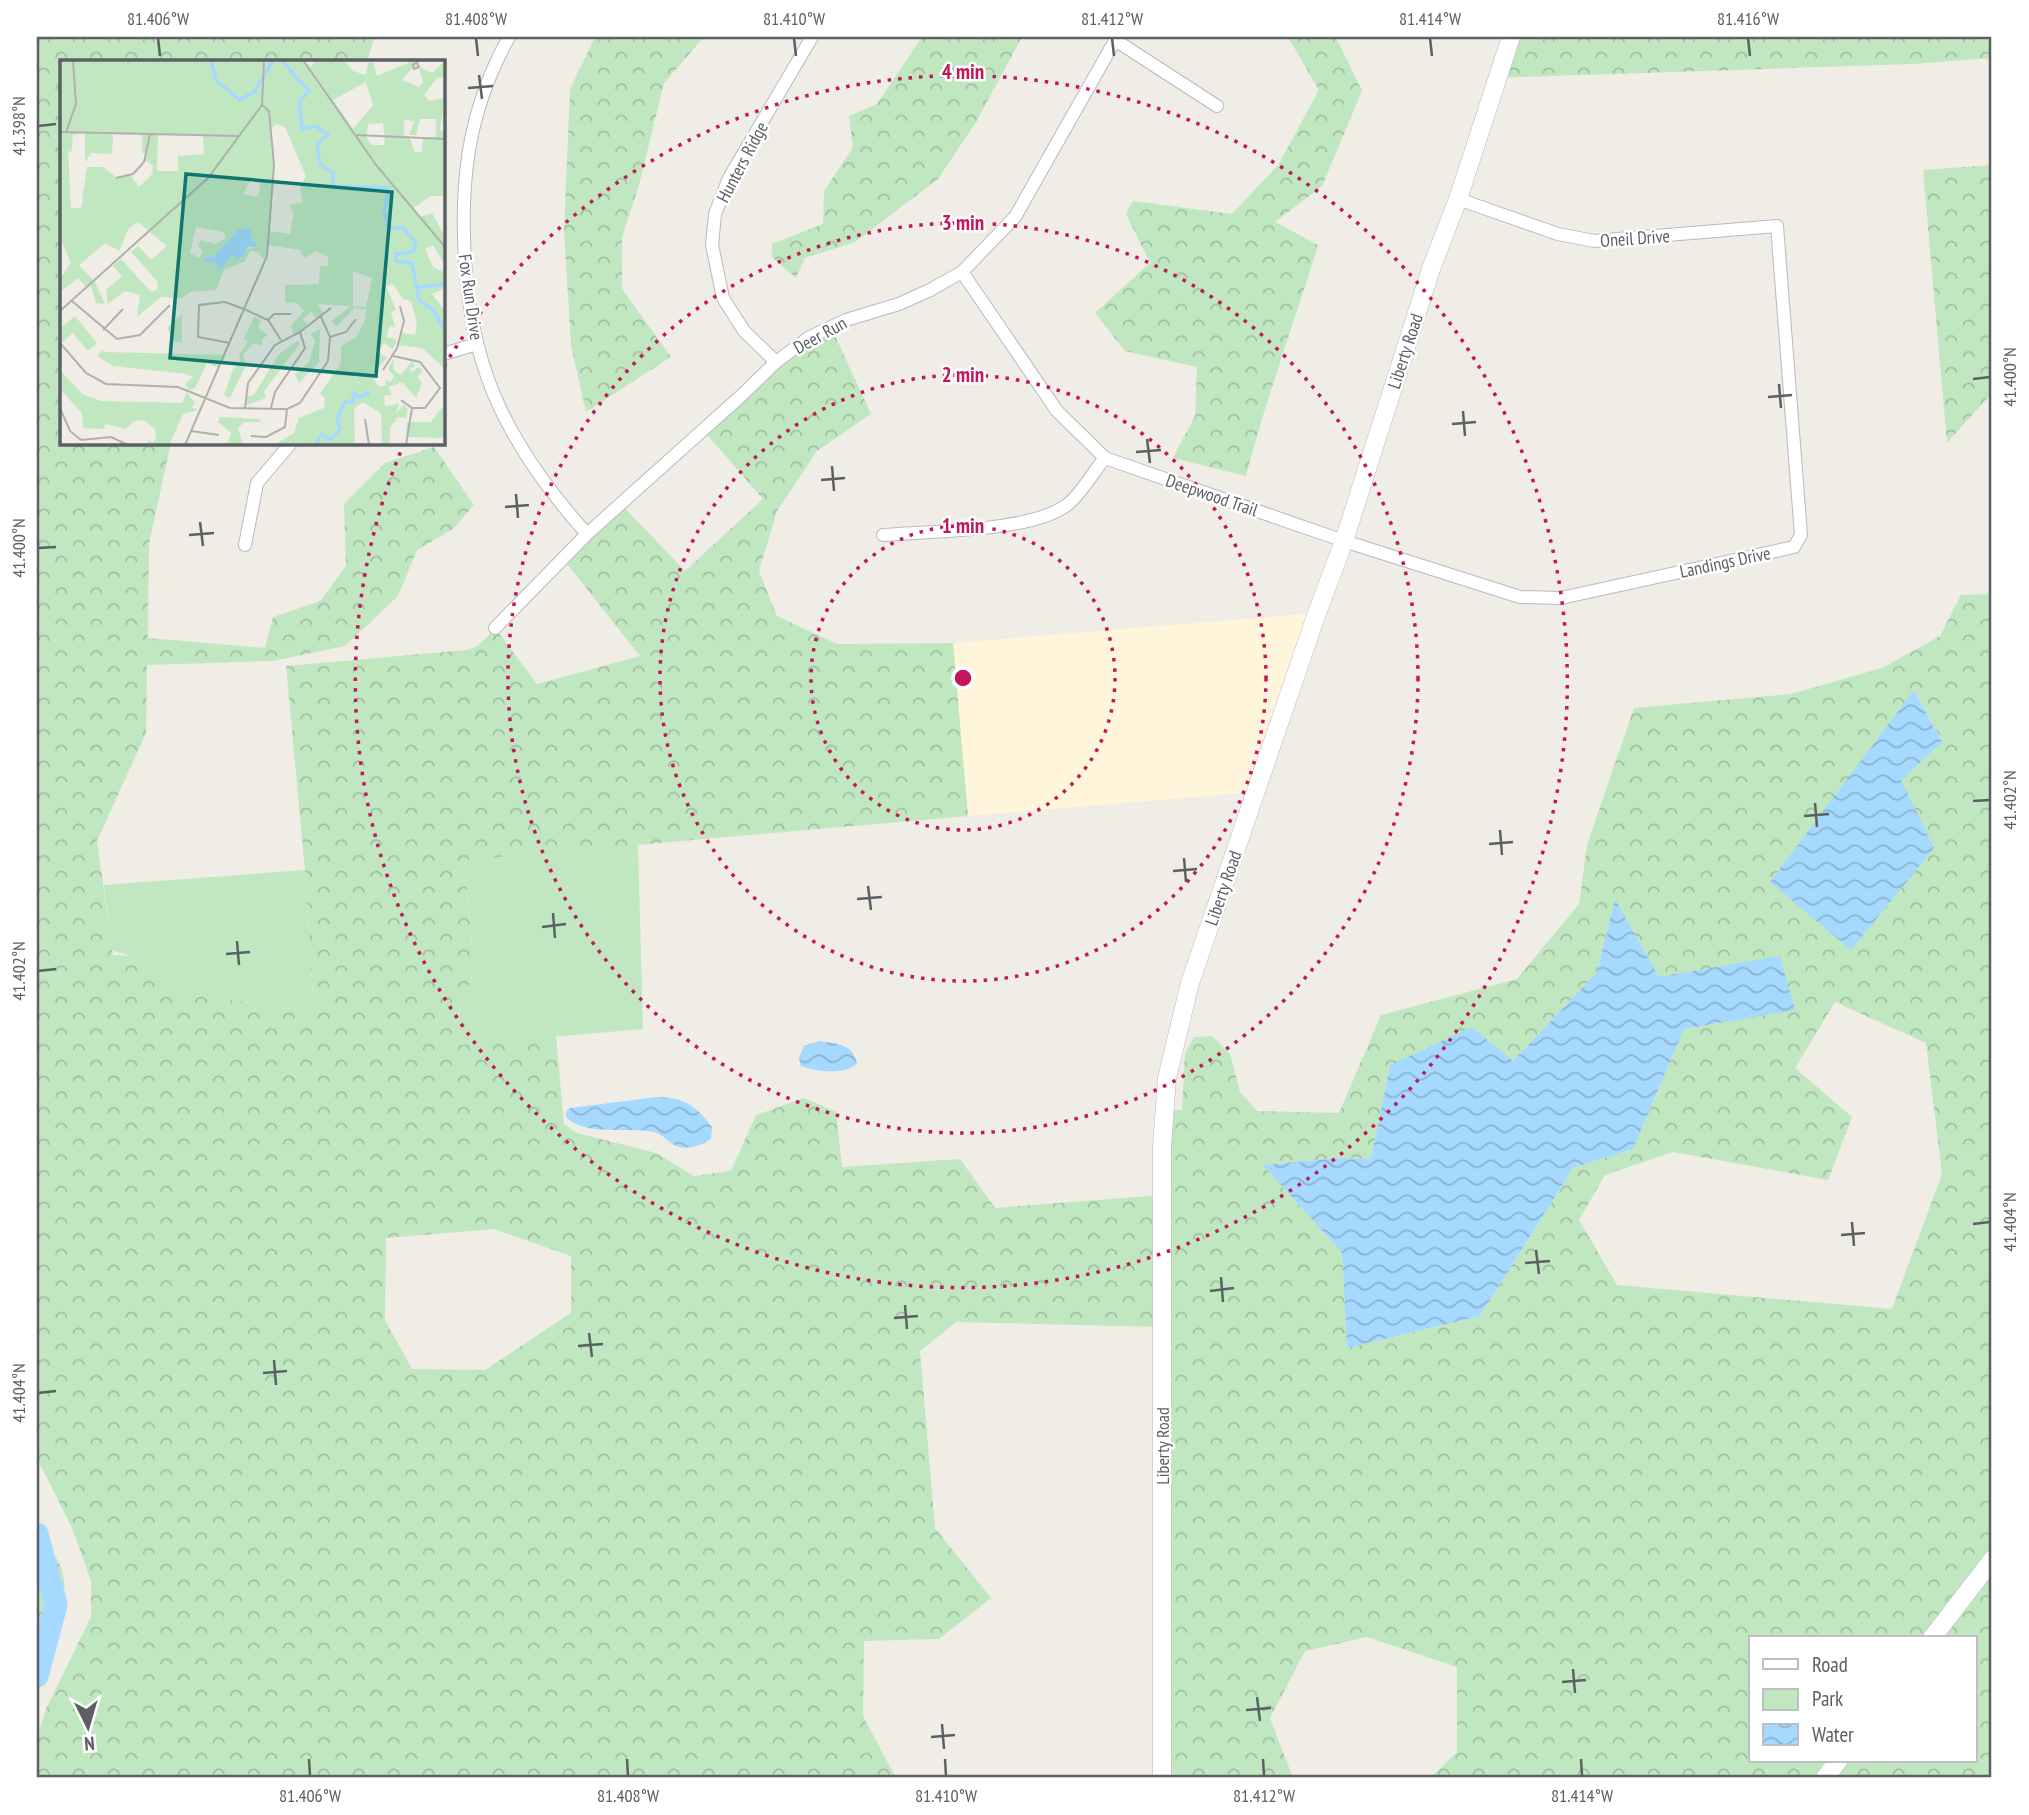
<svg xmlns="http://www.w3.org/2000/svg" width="2029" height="1815" font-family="'PT Sans Narrow',sans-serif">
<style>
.commercial{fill:#fef5da}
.green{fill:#c1e7c1}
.forest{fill:url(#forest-crowns);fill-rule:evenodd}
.water{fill:url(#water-waves)}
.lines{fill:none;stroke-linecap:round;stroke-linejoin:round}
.river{stroke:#a5d9ff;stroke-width:23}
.street-casing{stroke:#b7babf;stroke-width:14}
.secondary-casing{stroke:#b8bbc1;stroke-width:19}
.street{stroke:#fff;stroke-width:12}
.secondary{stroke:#fff;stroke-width:18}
.ticks{fill:none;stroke:#5c6065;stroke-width:2.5}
.ring{fill:none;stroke:#c2185b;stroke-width:3.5;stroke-dasharray:3.5 7}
.labels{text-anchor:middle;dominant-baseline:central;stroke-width:5;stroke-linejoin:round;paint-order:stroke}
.street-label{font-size:18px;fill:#5c6065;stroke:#fff}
.inset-river{fill:none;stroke:#a5d9ff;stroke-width:3.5}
.inset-road{fill:none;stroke:#b0b1ae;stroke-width:2}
.view{fill:#0f766e;fill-opacity:0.15;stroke:#0f766e;stroke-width:3.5}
.inset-edge{fill:none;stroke:#5c6065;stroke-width:3.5}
.centre{fill:#c2185b;stroke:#fff;stroke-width:3.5}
.ring-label{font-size:21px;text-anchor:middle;font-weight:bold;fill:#c2185b;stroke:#fff;stroke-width:5;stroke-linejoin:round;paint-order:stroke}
.neatline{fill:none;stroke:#5c6065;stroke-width:2.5}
.ticks-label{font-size:18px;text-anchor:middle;fill:#5c6065}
</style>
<defs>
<pattern id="forest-crowns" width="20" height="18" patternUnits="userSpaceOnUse" patternTransform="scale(1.75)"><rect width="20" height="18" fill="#c1e7c1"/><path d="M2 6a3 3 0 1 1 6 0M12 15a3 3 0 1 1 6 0" fill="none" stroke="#a0bfa0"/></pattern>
<pattern id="water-waves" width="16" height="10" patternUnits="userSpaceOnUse" patternTransform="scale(1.75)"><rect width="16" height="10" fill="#a5d9ff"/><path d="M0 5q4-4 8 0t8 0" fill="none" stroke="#8ab3d2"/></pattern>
</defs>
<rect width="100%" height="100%" fill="#efede5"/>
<path class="commercial" d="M1317,613L1256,792L968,816L953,643Z"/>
<g class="green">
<path d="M638,844L643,1029L448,1046L474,970L465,859Z"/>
<path d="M305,870L314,1012L173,992L130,956L112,950L104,885Z"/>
</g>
<g class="forest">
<path d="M37,37H375L367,61H61V443H171L149,543L148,638L265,648L273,617L320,601L346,566L344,504L385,463L434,447L474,505L453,529L417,550L398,596L345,646L273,661L147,665L146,733L97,841L113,955L130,956L173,992L314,1012L305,870L286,666L467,650L478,646L495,628L537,684L640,656L563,559L621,504L685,571L763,499L703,430L742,395L831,327L871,414L817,451L777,511L759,571L777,616L837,644L953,643L968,816L465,860L474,970L448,1046L556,1036L564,1124L577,1133L656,1153L694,1176L731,1171L756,1115L804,1098L836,1112L842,1167L960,1159L995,1208L1162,1195L1165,1110H1182L1185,1053L1194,1037L1212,1036L1230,1054L1240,1092L1257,1111L1339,1113L1381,1015L1517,979L1579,904L1587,845L1634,708L1791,694L1882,668L1940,636L1961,595L1992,594V1778H1430L1457,1752V1667L1367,1637L1305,1651L1270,1718L1293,1778H1162V1327L956,1322L920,1351L935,1528L991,1598L939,1639L864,1641L863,1716L896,1778H37V1725L38,1735L46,1709L91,1617V1581L72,1528L42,1468L37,1462ZM1914,690L1942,741L1901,779ZM1615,900L1659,977L1795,1009L1684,1029L1633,1149L1573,1168L1480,1316L1347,1348L1342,1253L1263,1165L1337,1158L1371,1159L1390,1065L1513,1061L1597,972ZM1835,1002L1926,1043L1942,1174L1892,1309L1617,1285L1579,1220L1605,1175L1673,1152L1828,1180L1852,1117L1795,1068ZM494,1229L571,1256V1313L485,1370L412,1369L385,1320L386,1238ZM1751,1638H1975V1761H1751Z"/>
<path d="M595,37H704L664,83L639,185L622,237V289L671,357L586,412L571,345L564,231L570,89Z"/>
<path d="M922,37H1022L976,122L938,179L855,242L805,258L796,278L772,257V244L823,224L824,191L853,147L849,116L877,104Z"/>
<path d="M1288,37H1336L1362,91L1322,186L1275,222L1318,245C1295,322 1266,397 1246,476L1173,458L1195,416L1197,367L1125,351L1095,313L1150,263L1126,214L1133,201L1232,214L1278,165L1319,90Z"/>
<path d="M1511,37H1992V58L1913,64L1498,78Z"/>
<path d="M1992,165V393L1947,443L1923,170Z"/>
<path d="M37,1534C44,1543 56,1554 60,1565C74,1601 54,1631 37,1662Z"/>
</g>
<g class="water">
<path d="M1914,690L1942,742L1901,780L1934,848L1851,950L1770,882Z"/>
<path d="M1615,899L1659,977L1780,956L1795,1010L1684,1029L1633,1149L1573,1168L1480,1316L1347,1348L1342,1253L1263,1165L1337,1158L1371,1159L1390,1065L1472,1027L1513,1061L1597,972Z"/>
<path d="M819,1041C837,1044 853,1043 857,1064C842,1075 817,1072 801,1066L799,1058L804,1046Z"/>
<path d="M657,1097C683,1097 697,1106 712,1127L711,1139C702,1145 691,1149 680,1147C671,1146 665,1136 657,1133C631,1125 587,1138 566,1117V1112L570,1108Z"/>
</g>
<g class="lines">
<path class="river" d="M37,1534L56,1605L37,1676"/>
<g class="street-casing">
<g id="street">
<path d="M509,37C466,114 459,188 466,274C470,320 480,366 500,408C522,455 552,495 587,534"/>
<path d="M1115,40L1217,106"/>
<path d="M962,272L1057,411L1105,458L1344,541L1520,597L1561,598L1794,547L1801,535L1777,226L1594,241L1558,234L1458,199"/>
<path d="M443,354L477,344"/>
<path d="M776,362L744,331L723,298L712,245L715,214L729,178L812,37"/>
<path d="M883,535C928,531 1034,532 1068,504C1082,493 1093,472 1105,458"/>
<path d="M245,545L257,483L291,443"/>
<path d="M495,628L587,534L742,395L776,362L808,338L846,320L899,304L930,290L962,272L1015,217L1117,37"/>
</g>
</g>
<g class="secondary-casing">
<g id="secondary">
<path d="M1932,1638L1992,1560"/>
<path d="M1162,1778V1147L1167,1078L1190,983L1317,613L1344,541L1431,269L1458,199L1511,37"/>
<path d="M1825,1778L1838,1761"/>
</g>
</g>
<use href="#street" class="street"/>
<use href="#secondary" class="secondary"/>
</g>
<path class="ticks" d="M158,38L160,56M476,38L478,56M794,38L796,56M1112,38L1114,56M1430,38L1432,56M1748,38L1750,56M479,75L482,99M468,88L493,86M38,126L56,124M1973,379L1990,377M1779,384L1781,408M1768,397L1792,395M1463,411L1465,436M1452,424L1476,422M1147,439L1150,463M1136,452L1161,450M832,466L834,491M821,480L845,478M516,494L518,518M505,507L529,505M200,522L203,546M189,535L214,533M38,548L56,547M1973,801L1990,800M1815,803L1817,827M1804,816L1829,814M1500,830L1502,855M1489,844L1513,842M1184,858L1186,882M1173,871L1197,869M868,886L871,910M857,899L882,897M553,913L555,938M542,927L566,924M237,941L239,965M226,954L250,952M38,971L56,969M1852,1222L1854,1246M1973,1224L1990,1222M1841,1235L1865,1233M1536,1250L1539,1274M1525,1263L1550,1261M1221,1277L1223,1302M1210,1291L1234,1288M905,1305L907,1329M894,1318L918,1316M589,1333L592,1357M578,1346L603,1344M274,1360L276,1385M263,1373L287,1371M38,1393L56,1391M1573,1669L1575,1693M1562,1682L1586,1680M1257,1697L1260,1721M1246,1710L1271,1708M942,1724L944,1749M931,1737L955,1735M309,1759L310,1776M627,1759L628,1776M945,1759L946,1776M1263,1759L1264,1776M1581,1759L1582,1776"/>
<g class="ring">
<circle cx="963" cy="678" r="152"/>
<circle cx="963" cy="678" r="303"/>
<circle cx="963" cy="678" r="455"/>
<path d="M444 366A606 606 0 1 1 403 446"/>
</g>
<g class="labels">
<g class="street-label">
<text transform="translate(742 162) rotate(-62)">Hunters Ridge</text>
<text transform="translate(1635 238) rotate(-4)">Oneil Drive</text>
<text transform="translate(471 297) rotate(82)">Fox Run Drive</text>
<text transform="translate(820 335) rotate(-29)">Deer Run</text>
<text transform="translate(1405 351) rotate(-72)">Liberty Road</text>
<text transform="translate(1212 495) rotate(19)">Deepwood Trail</text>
<text transform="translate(1725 562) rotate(-12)">Landings Drive</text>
<text transform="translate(1223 888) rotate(-71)">Liberty Road</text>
<text transform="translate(1162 1446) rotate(-90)">Liberty Road</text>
</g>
</g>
<g transform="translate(60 60)">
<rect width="385" height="385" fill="#efede5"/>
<path d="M260,206H280L276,225H259Z" fill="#c1e7c1"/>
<path d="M0,0H243L251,7L256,0H284L293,11L306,15L308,3L313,2L317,16L355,0L359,1L342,20L359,27L363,23L359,7L372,13L385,1V17L377,18L364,35L369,41L385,38L380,70L385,71V136H371L353,148L360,157L372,153L385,177V205L373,185L365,189L373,207L385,213V228L372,234L385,251V309L362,288L338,285L341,273L355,275L357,264L351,241L343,239L333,224L326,226L336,250L331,252L335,267L330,266L326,277L336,279V283L332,289L324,283L318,291L327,298L311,316L319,327L326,325L325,320L331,322L334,316L328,309L333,299L334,310L341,315L352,301L355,308L351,307V313L358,307L363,311L357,317L362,323L356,338L342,322L328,327L332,335L324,336L325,346L339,344L336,353L344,345L348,349L346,358L338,357L330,368V385H322L321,353L302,342L294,349L295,385H214L234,373L239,358L264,348L265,338L260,334L281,303V286L297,277L305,260L306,250L295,248L276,267L272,261L290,246L257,244L264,254L257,259L251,252L243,259L248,266L234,275L231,266L244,251L237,243L225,242V225L276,224L279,206H268V197L256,191L244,198L240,190L209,185L204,200L198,192L190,191L185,201L164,210L156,230L131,232L122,238L101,237L77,257L80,235L65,231L48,244L46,230L62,216L53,206L61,199L91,232L98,229L97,221L71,192L78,186L91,200L107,186L78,162L69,168L59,191L45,183L19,205L35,222L45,244L36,243L31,226L27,228L18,218L0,232V218L11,203L0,178ZM306,22L313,45L293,69L273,40ZM344,59L354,62L349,75H356L360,59H376V77H363L362,92H355L349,76H344ZM323,63L325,85H311L306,76L308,64ZM217,64L225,67L246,116L240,127L243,142L229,145L234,153L230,174L210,171L214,105L210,69ZM25,72V102L31,93L52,94L53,73L82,74V92L87,94L85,100L93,106L92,114L79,127L71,116L57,118L43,107H27L21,148H11L8,90L11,94L13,75ZM98,74L143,75L144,94L118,96V111H97ZM190,121L200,123L198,137L183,134ZM136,167L163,172L166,178L156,184L141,180L138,186L143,192L139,198L130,193ZM177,170L197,186L172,195L160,209L156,202L143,198L154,197ZM293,211L312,218L306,247L293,246ZM122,254V282H115L107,268ZM15,256L37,283L28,291L13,273L0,284V268ZM194,257L201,259L198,268L208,275L202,279L203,286L193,283L183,295L186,305L170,338L164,335L173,309L181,303L179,295L188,282L184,279ZM260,269L259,302L239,323L235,314L249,302L255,281L251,274ZM237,281L240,284L204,331L206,338L187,345V337L194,335L218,295ZM43,290L44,292L165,295L159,308L147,303L135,328L129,330L125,324L133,317L126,314L53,306L37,296ZM0,310L22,334L41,341L122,343L127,332L135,344L131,347L138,350L123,354L109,385H88V380L93,383L96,378L95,369L84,360L74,361L66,369L45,364L44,369L23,368L22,353L0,329ZM385,344V378L346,377L347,362H371ZM160,357L200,359L201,362H184L178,368L183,385H167L171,373L158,362Z" fill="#c1e7c1" fill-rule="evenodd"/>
<path d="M191,168V177L198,187H187L184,196L176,199L172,195L160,211L156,202L144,203L143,198L154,197L177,170Z" fill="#a5d9ff"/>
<path class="inset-river" d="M151,0L156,20L180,40L194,32L213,0M221,0L249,31L239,42L242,69L255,66L268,74L257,84L260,105L273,112V126L329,128L324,153L329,168H344L356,184L353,192L336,194V201L352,203L359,240L374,251L385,270M355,228L385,224M255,385L261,375L271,379L280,369L277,359L285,342H292L294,333L298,337L308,334L306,331"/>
<path class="inset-road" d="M243,0L316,105L385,187M357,3L359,7L354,9L353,5L360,0M0,72L179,76M6,72L16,44L13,0M297,75L385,79M56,118L73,114L84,102L90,74M12,241L57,279L80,275L110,245M0,251L148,118L202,45L204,0M208,260L214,254H231M43,270L63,249M270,277L286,272L296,259M0,283L26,313L46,324L118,327L170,348L227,349L240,343L268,301L270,277L261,257M170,283L138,277L139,245L165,242L184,249L208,260L221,280M333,296L360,302L380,328L365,348H352L341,340M323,310L337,288L344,261L340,246M0,348L10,371L21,380M185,348L188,323L215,285L240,272L271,248M211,348L215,332L245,288L240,272M305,359L309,385M131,371L159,375M191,376L206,377L225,367L227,349M21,380L51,377L68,385M125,385L207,196L214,105L209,51L202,45M346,385L352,348"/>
<path class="view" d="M126,114L332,132L316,316L110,298Z"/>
<rect width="385" height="385" class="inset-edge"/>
</g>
<circle cx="963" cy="678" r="10" class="centre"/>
<g class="ring-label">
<text x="963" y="79">4 min</text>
<text x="963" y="230">3 min</text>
<text x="963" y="382">2 min</text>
<text x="963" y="533">1 min</text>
</g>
<rect width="2029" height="1815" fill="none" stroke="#ffffff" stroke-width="77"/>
<rect x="1749" y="1636" width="228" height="126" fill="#ffffff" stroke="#bebfc1" stroke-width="2"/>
<rect x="1763" y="1659" width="35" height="10" fill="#ffffff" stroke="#bebfc1" stroke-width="2"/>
<text x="1812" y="1672" font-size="21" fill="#5c6065">Road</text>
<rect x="1763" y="1689" width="35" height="21" fill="#c1e7c1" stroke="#bebfc1" stroke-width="2"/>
<text x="1812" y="1706" font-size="21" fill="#5c6065">Park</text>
<rect x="1763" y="1724" width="35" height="21" fill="url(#water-waves)" stroke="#bebfc1" stroke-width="2"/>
<text x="1812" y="1742" font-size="21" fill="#5c6065">Water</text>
<g transform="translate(88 1727) rotate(175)" stroke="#ffffff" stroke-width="5" paint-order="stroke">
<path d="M0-5L12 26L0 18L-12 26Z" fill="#5c6065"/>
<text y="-10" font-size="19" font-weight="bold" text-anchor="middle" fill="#5c6065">N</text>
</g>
<rect x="38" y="38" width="1952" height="1738" class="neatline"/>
<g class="ticks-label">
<text x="158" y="25">81.406°W</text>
<text x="476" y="25">81.408°W</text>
<text x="794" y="25">81.410°W</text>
<text x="1112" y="25">81.412°W</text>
<text x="1430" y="25">81.414°W</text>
<text x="1748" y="25">81.416°W</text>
<text transform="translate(19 126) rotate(-90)" y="6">41.398°N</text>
<text transform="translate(2010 377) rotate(-90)" y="6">41.400°N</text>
<text transform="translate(19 548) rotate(-90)" y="6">41.400°N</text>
<text transform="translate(2010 800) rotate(-90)" y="6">41.402°N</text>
<text transform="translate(19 971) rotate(-90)" y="6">41.402°N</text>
<text transform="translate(2010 1222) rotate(-90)" y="6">41.404°N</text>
<text transform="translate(19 1393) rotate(-90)" y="6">41.404°N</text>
<text x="310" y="1802">81.406°W</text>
<text x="628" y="1802">81.408°W</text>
<text x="946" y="1802">81.410°W</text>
<text x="1264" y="1802">81.412°W</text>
<text x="1582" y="1802">81.414°W</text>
</g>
</svg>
